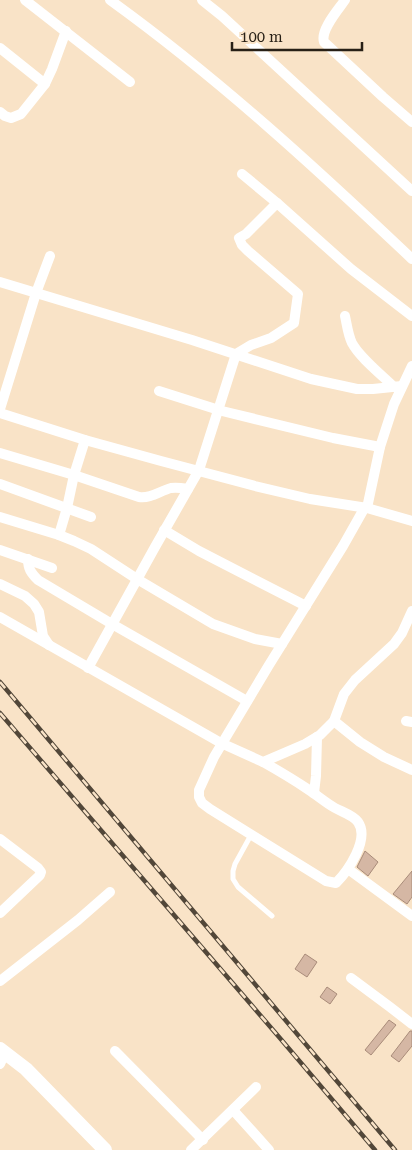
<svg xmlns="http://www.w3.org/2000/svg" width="412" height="1150" font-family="'Roboto Serif',serif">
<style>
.building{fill:#d5b7a4;stroke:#a98c7a}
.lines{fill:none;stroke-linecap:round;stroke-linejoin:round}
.lane{stroke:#fff;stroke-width:5}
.street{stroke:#fff;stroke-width:10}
.secondary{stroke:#fff;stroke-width:14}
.rail-casing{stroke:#524739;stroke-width:4.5}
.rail{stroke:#f9e3c7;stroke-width:2.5;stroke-dasharray:8;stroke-linecap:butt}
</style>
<rect width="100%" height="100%" fill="#f9e3c7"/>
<g class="building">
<path d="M365,851L378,862L368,876L357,867Z"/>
<path d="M412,871V897L407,904L393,894Z"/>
<path d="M305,954L317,962L307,977L295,969Z"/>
<path d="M327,987L337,994L330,1004L320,997Z"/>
<path d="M389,1020L396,1025L371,1055L365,1050Z"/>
<path d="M410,1031H412V1046L399,1062L391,1056Z"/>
</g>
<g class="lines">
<path class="lane" d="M251,835L235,864L233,871V879L238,887L272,916"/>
<g class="street">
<path d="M25,0L130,82"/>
<path d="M110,0C218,78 316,168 412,259"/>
<path d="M202,0L222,16L412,191"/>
<path d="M345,0C338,10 320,30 324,42L383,97L412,122"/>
<path d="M0,48L45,84"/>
<path d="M0,112L5,116L11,118L21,114L45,84L52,69L66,31"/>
<path d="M242,174L277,203L351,269L412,316"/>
<path d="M0,282L192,340L311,379L357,389H373L402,386"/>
<path d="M345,316C347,325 348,335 352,343C360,358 382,375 394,387"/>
<path d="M159,391L222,411L333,438L380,447"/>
<path d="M0,409L36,293L50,256"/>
<path d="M0,413L85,440L161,461L255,486L310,499L367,508L412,521"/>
<path d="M0,453L74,475L139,497C150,499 160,491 171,488C177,487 182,488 188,489"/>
<path d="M0,484L91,517"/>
<path d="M367,508L380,447L394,404L412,366"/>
<path d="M0,517L59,535L74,541L91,549L137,579L213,624L255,639L282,644"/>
<path d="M164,530L199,551L306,606"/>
<path d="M59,535L67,508L74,475L85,440"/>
<path d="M0,550L52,568"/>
<path d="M28,559C28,569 31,573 38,580L112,624L247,701"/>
<path d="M0,584L25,596L34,604L39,612L43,636L49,645"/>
<path d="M0,617L221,743L263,762L305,744L320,735L334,721L344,694L355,680L394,644L402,633L412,611"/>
<path d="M88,668L155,547L199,470L236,354L251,345L271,338L294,323L298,294L248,251L242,245L239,238L246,234L277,203"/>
<path d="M334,721L360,742L384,757L412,770"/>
<path d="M406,721L412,722"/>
<path d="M263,762C279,771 294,780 309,790C318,796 326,803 335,808C342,812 353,815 358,822C370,839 348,871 336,883L326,881L210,809L202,803L199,797V790L214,757L269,665L343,546L365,507"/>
<path d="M314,793L316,776L317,737"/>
<path d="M0,839L38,868L41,872L40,875L0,913"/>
<path d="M348,869L412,916"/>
<path d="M351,978L390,1007L412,1024"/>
<path d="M0,981L78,920L110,892"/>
<path d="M115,1051L203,1140"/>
<path d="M0,1064L5,1053"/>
<path d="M233,1110L269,1150"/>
<path d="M191,1150L256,1087"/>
</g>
<path class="secondary" d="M0,1049L26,1069L105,1150"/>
<g class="rail-casing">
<g id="rail">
<path d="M0,682L395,1150"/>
<path d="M0,713L279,1037L375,1150"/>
</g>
</g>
<use href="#rail" class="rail"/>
</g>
<path d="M232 42v8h130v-8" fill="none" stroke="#282016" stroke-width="2.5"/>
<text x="240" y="42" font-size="15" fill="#282016" stroke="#f9e3c7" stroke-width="4" paint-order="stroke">100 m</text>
</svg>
